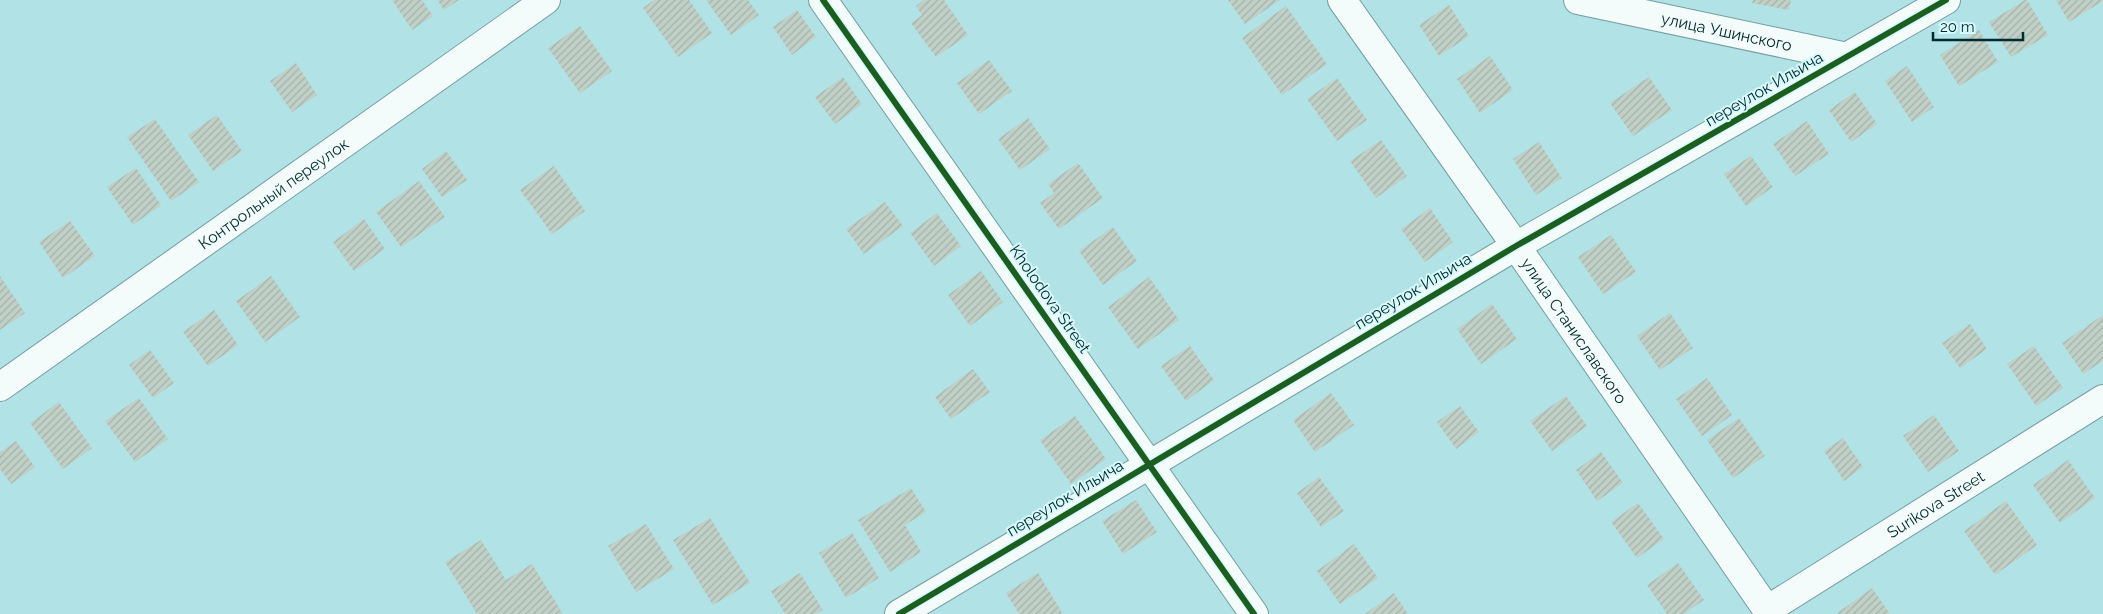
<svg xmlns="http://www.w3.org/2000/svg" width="2103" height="614" font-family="Raleway,sans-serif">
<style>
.building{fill:url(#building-hatch)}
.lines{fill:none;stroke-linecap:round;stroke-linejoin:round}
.minor-casing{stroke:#749ea1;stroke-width:30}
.minor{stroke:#f3fbfb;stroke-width:28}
.cycleway-casing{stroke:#d7f9fb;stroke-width:9}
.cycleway{stroke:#1b5e20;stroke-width:6}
.labels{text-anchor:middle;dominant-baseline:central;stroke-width:4;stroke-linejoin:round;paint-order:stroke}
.street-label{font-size:16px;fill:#012b2e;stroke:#d7f9fb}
</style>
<defs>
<pattern id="building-hatch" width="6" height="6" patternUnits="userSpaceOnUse" patternTransform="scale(1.25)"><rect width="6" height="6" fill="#c0d0c6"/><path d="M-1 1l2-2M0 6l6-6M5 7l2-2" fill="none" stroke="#a3b3aa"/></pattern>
</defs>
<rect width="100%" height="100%" fill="#b0e2e6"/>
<g class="building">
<path d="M392,0H422L433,16L412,30Z"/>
<path d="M437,0H459L444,10Z"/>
<path d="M654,0H689L712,33L678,57L643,8Z"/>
<path d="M706,0H748L759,15L731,35Z"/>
<path d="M924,0H944L968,35L936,57L911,23L922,15L916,6Z"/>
<path d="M1228,0H1280L1245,24Z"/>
<path d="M1753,0H1791L1789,10L1752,3Z"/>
<path d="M2025,0H2027L2048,35L2011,57L1989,22Z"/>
<path d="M2056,0H2103V1L2069,22Z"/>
<path d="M1449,5L1469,36L1439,56L1419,25Z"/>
<path d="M1286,6L1327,64L1282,95L1242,38Z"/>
<path d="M797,10L816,37L792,55L773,27Z"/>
<path d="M580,26L612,71L580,93L548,48Z"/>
<path d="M1979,30L1998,62L1959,86L1940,55Z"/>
<path d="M1490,56L1513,90L1480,113L1457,79Z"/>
<path d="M989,60L1012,91L979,114L957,83Z"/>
<path d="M296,63L317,95L292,112L270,81Z"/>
<path d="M1907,66L1934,107L1912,122L1885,81Z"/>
<path d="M843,77L862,104L835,124L815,97Z"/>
<path d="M1649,77L1672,110L1633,136L1610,103Z"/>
<path d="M1337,78L1367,120L1337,141L1307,99Z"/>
<path d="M1855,92L1877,124L1851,142L1829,110Z"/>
<path d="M217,115L242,151L213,171L188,135Z"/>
<path d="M1028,118L1050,149L1020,170L998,139Z"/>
<path d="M155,119L199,182L171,201L127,137Z"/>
<path d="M1807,121L1829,154L1795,176L1773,144Z"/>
<path d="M1381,140L1407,176L1376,198L1350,161Z"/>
<path d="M1539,142L1562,178L1536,195L1513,159Z"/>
<path d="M446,151L467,180L442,197L422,169Z"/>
<path d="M1751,156L1773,187L1746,206L1724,174Z"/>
<path d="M1078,163L1103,198L1059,229L1040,203L1054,193L1048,184Z"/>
<path d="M554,166L585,211L552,234L520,190Z"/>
<path d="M136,168L161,205L133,225L107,187Z"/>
<path d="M419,181L445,217L401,247L376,212Z"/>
<path d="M885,202L903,226L864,254L846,229Z"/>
<path d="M1430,208L1453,242L1425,262L1401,229Z"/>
<path d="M937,213L961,246L934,266L910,233Z"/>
<path d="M364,219L385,249L354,271L333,242Z"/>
<path d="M70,221L95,256L63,278L39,242Z"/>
<path d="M1113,227L1137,261L1103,285L1079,251Z"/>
<path d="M1611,235L1636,272L1603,294L1578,257Z"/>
<path d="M981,271L1003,302L970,326L948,295Z"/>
<path d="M0,276L25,313L0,330Z"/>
<path d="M271,276L300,317L265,342L236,301Z"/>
<path d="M1149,277L1179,320L1138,349L1108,307Z"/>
<path d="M1492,304L1517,339L1481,364L1457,329Z"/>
<path d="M214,310L238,345L208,366L183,332Z"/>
<path d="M1670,313L1693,348L1660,370L1637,336Z"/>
<path d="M2103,315V361L2083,374L2062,343Z"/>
<path d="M1970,324L1987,349L1960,368L1942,343Z"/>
<path d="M1190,346L1214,380L1186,401L1161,366Z"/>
<path d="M2034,346L2063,388L2036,406L2007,364Z"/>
<path d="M150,350L174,383L153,398L129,365Z"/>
<path d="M973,369L990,392L951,419L935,397Z"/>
<path d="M1707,378L1732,415L1702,436L1676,399Z"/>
<path d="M1331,393L1354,425L1315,452L1293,420Z"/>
<path d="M1566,396L1587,426L1552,451L1530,421Z"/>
<path d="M139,398L168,439L135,462L105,421Z"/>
<path d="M59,402L92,448L63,469L30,423Z"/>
<path d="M1460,406L1479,432L1456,449L1437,422Z"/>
<path d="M1934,415L1959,451L1928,472L1903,436Z"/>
<path d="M1075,416L1106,459L1071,484L1040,440Z"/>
<path d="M1739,418L1765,456L1733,478L1707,440Z"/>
<path d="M1843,438L1863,467L1844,481L1824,451Z"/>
<path d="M16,441L35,467L11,484L0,469V452Z"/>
<path d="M1601,452L1623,483L1597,501L1576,470Z"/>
<path d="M2068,460L2095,498L2060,523L2033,485Z"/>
<path d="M1319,477L1344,511L1321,527L1297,493Z"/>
<path d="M911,488L926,512L905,525L921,552L890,572L858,520Z"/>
<path d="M1136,500L1157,532L1123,554L1102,521Z"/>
<path d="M2006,501L2037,545L1995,575L1964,531Z"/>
<path d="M1638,503L1664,539L1637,558L1611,522Z"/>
<path d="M710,518L750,583L713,605L673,540Z"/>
<path d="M646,524L674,569L636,592L608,546Z"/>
<path d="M852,533L879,578L846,598L819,553Z"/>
<path d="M481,540L506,580L532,564L563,614H477L445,562Z"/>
<path d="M1354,544L1378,578L1340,604L1317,571Z"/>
<path d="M1678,563L1704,600L1684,614H1667L1647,585Z"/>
<path d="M800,573L823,610L816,614H785L771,591Z"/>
<path d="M1038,573L1063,614H1019L1006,593Z"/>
<path d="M1872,588L1890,614H1836Z"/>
<path d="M1394,593L1408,614H1365Z"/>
</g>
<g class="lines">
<g class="minor-casing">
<g id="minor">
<path d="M823,0L1254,614"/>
<path id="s1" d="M1342,0L1516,246L1770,614"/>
<path id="s2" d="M1578,0L1847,57"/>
<path id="s3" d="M0,387L546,0"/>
<path id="s4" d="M1767,610L2103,399"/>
<path d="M899,614L1516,246L1946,0"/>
</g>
</g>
<use href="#minor" class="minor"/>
<g class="cycleway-casing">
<g id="cycleway">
<path d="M823,0L1254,614"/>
<path d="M899,614L1516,246L1946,0"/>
</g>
</g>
<use href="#cycleway" class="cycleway"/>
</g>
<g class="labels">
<g class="street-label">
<text stroke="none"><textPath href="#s2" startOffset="152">улица Ушинского</textPath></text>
<text transform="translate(1764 89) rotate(-30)">переулок Ильича</text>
<text stroke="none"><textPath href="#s3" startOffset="335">Контрольный переулок</textPath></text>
<text transform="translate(1413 291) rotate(-31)">переулок Ильича</text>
<text transform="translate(1050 299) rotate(55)">Kholodova Street</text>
<text stroke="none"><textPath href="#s1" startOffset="404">улица Станиславского</textPath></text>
<text transform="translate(1065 498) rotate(-31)">переулок Ильича</text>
<text stroke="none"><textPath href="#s4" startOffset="199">Surikova Street</textPath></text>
</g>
</g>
<path d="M1933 32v8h90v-8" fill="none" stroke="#012b2e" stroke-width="2.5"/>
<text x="1940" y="32" font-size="15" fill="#012b2e" stroke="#d7f9fb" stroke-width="4" paint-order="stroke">20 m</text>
</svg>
